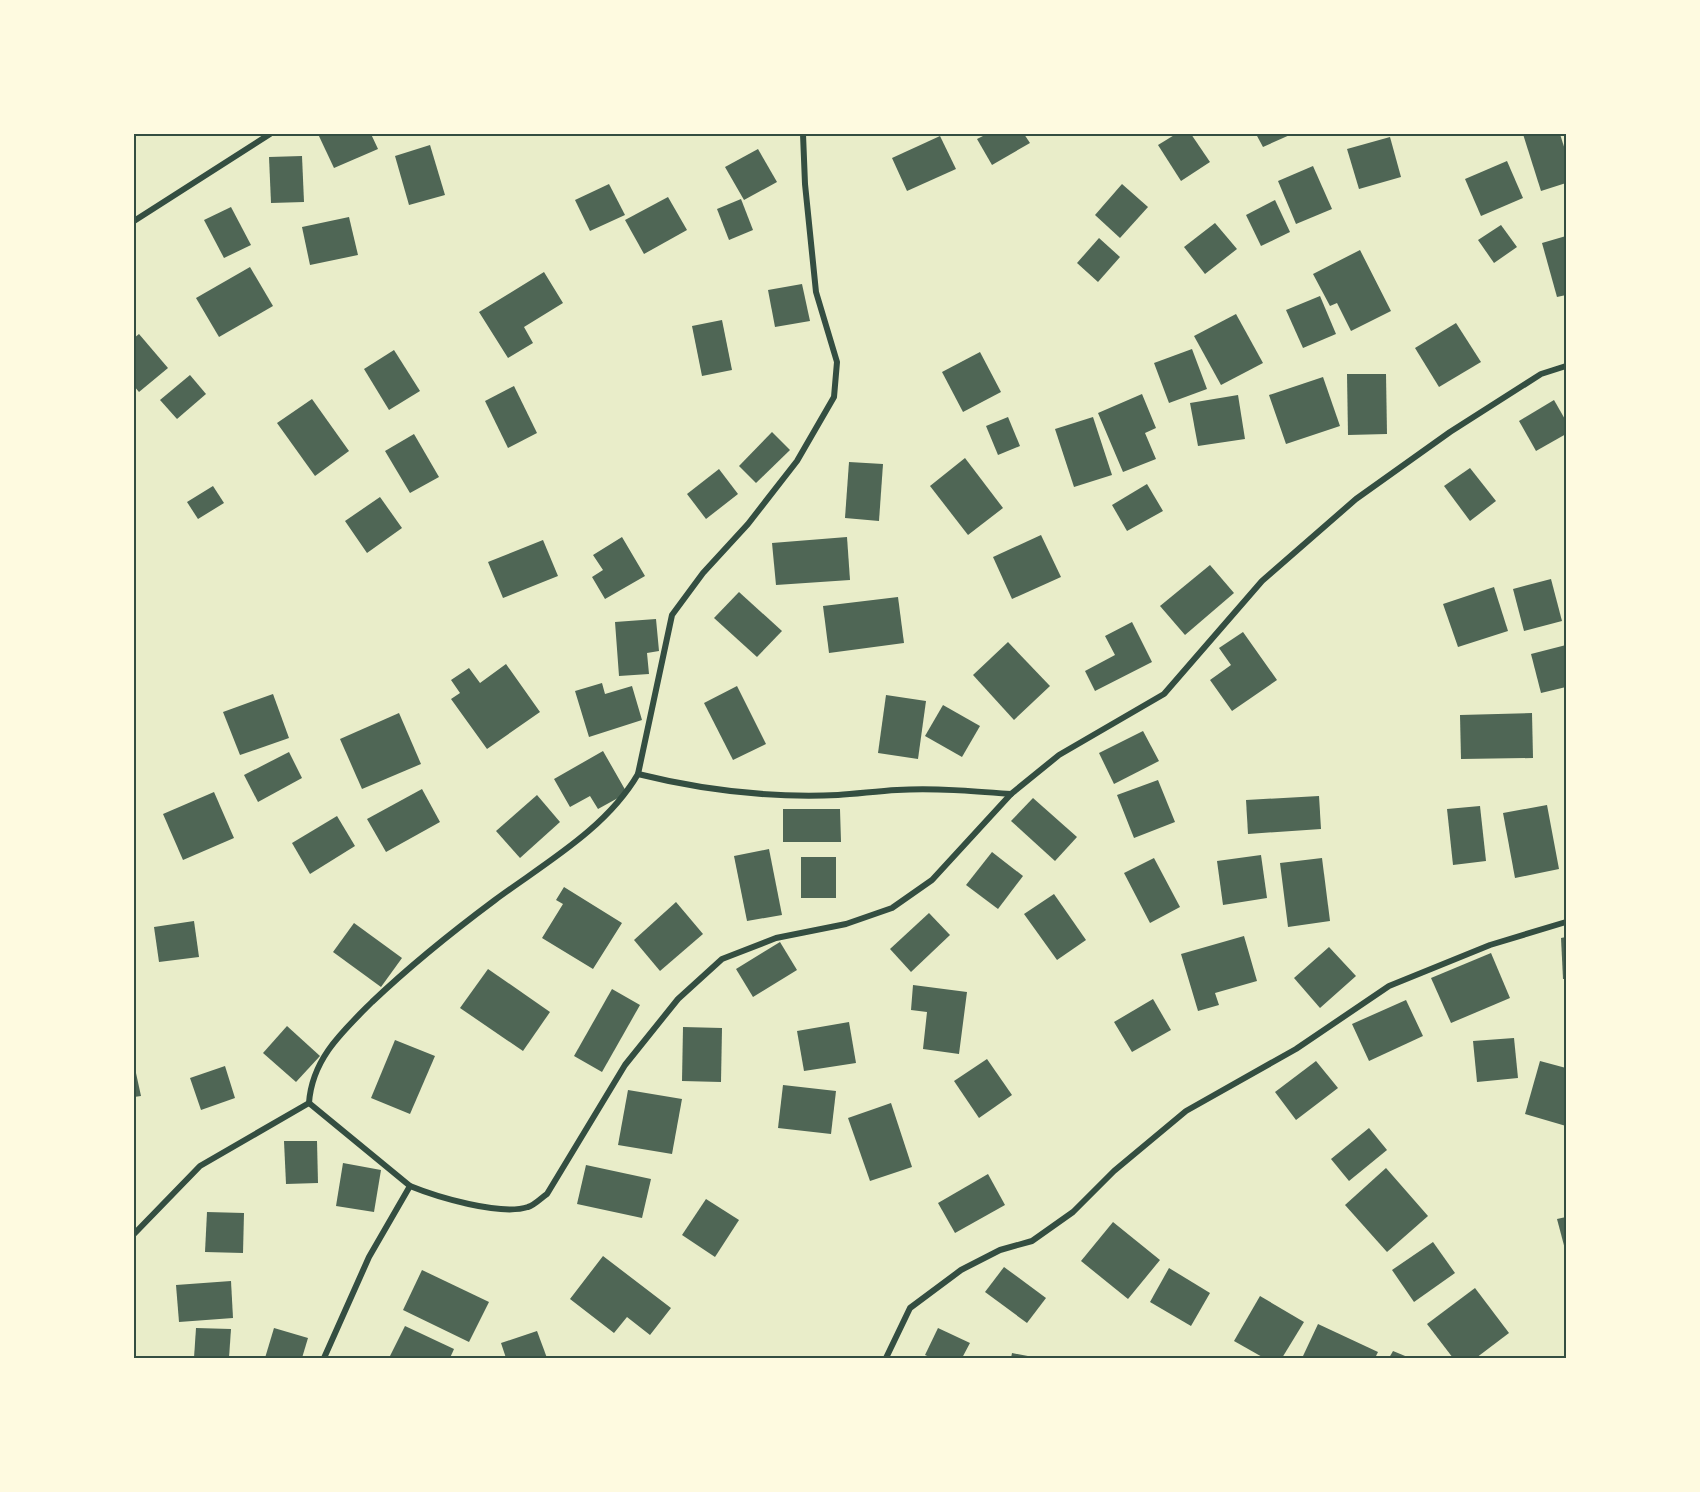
<svg xmlns="http://www.w3.org/2000/svg" width="1700" height="1492" font-family="'IBM Plex Sans',sans-serif">
<style>
.building{fill:#4f6655}
.lines{fill:none;stroke-linecap:round;stroke-linejoin:round}
.minor{stroke:#344e41;stroke-width:6}
.neatline{fill:none;stroke:#344e41;stroke-width:2}
</style>
<rect width="100%" height="100%" fill="#e9edc9"/>
<g class="building">
<path d="M318,134H371L378,149L334,168Z"/>
<path d="M987,134H1024L1030,143L992,165L977,139Z"/>
<path d="M1176,134H1191L1210,162L1181,181L1158,145Z"/>
<path d="M1256,134H1292L1263,147Z"/>
<path d="M1523,134H1560L1566,153V183L1541,191Z"/>
<path d="M940,136L956,169L907,191L892,158Z"/>
<path d="M1390,137L1401,177L1359,189L1347,149Z"/>
<path d="M430,145L445,195L409,205L395,156Z"/>
<path d="M758,149L777,182L744,200L725,167Z"/>
<path d="M302,156L304,202L271,203L269,157Z"/>
<path d="M1507,161L1523,198L1481,216L1465,179Z"/>
<path d="M1313,166L1332,209L1296,224L1278,181Z"/>
<path d="M609,184L625,215L590,231L575,200Z"/>
<path d="M1122,184L1148,207L1120,238L1095,215Z"/>
<path d="M668,197L687,230L644,254L625,220Z"/>
<path d="M741,199L753,230L729,240L717,209Z"/>
<path d="M1275,200L1290,232L1261,246L1246,215Z"/>
<path d="M231,207L251,245L224,258L204,220Z"/>
<path d="M349,217L358,255L310,265L302,227Z"/>
<path d="M1215,223L1237,249L1205,274L1184,247Z"/>
<path d="M1501,225L1517,247L1494,263L1478,240Z"/>
<path d="M1566,236V295L1557,297L1542,243Z"/>
<path d="M1099,238L1120,257L1098,282L1077,263Z"/>
<path d="M1360,250L1391,311L1351,331L1337,303L1330,306L1313,274Z"/>
<path d="M250,267L273,306L219,337L196,298Z"/>
<path d="M544,272L563,303L524,327L533,343L508,358L479,312Z"/>
<path d="M802,284L810,321L775,327L768,290Z"/>
<path d="M1320,296L1336,334L1303,348L1286,310Z"/>
<path d="M1236,314L1263,363L1221,385L1194,336Z"/>
<path d="M722,320L732,370L702,376L692,326Z"/>
<path d="M1456,323L1481,362L1439,387L1415,348Z"/>
<path d="M139,334L168,368L139,392L134,386V338Z"/>
<path d="M1192,349L1207,389L1169,403L1154,363Z"/>
<path d="M394,350L420,391L389,410L364,369Z"/>
<path d="M980,352L1001,392L963,412L942,372Z"/>
<path d="M1347,374H1386L1387,434L1348,435Z"/>
<path d="M190,375L206,394L177,419L160,400Z"/>
<path d="M1323,377L1340,426L1286,444L1269,395Z"/>
<path d="M514,386L537,433L508,448L485,401Z"/>
<path d="M1142,394L1156,428L1145,433L1156,459L1123,472L1098,413Z"/>
<path d="M1238,395L1245,439L1198,446L1190,403Z"/>
<path d="M312,399L349,451L315,476L277,423Z"/>
<path d="M1554,400L1566,421V434L1536,451L1519,421Z"/>
<path d="M1008,417L1020,446L998,455L986,426Z"/>
<path d="M1093,417L1112,475L1074,487L1055,429Z"/>
<path d="M772,432L790,450L756,483L739,466Z"/>
<path d="M414,434L439,477L410,493L385,451Z"/>
<path d="M965,458L1003,508L968,535L930,486Z"/>
<path d="M849,462L883,464L879,521L845,518Z"/>
<path d="M1470,468L1496,501L1470,521L1444,486Z"/>
<path d="M719,469L738,494L706,519L687,494Z"/>
<path d="M1147,484L1163,511L1127,531L1112,505Z"/>
<path d="M213,486L224,503L198,519L187,502Z"/>
<path d="M380,497L402,528L367,553L345,521Z"/>
<path d="M1041,535L1061,577L1012,599L993,557Z"/>
<path d="M622,537L645,576L605,599L592,577L603,570L593,555Z"/>
<path d="M847,537L850,580L776,585L772,543Z"/>
<path d="M543,540L558,576L503,598L488,562Z"/>
<path d="M1210,565L1234,593L1185,635L1160,606Z"/>
<path d="M1551,579L1562,621L1524,631L1513,589Z"/>
<path d="M1494,587L1508,631L1458,647L1443,604Z"/>
<path d="M739,592L782,631L757,657L714,618Z"/>
<path d="M898,597L904,643L829,653L823,606Z"/>
<path d="M656,619L659,651L647,653L649,674L619,676L615,622Z"/>
<path d="M1132,622L1152,662L1095,691L1085,671L1115,655L1105,636Z"/>
<path d="M1243,632L1277,680L1232,711L1210,680L1231,665L1219,648Z"/>
<path d="M1008,642L1050,686L1014,720L973,675Z"/>
<path d="M1566,645V687L1541,693L1531,654Z"/>
<path d="M506,664L540,712L487,749L451,699L460,693L451,680L469,668L480,683Z"/>
<path d="M602,683L605,694L632,686L642,720L589,737L575,691Z"/>
<path d="M737,686L766,744L733,760L704,703Z"/>
<path d="M273,694L289,738L240,755L223,712Z"/>
<path d="M886,695L926,701L918,759L878,753Z"/>
<path d="M943,705L980,726L962,757L925,736Z"/>
<path d="M399,713L421,764L362,789L340,739Z"/>
<path d="M1532,713L1533,758L1461,759L1460,715Z"/>
<path d="M1143,731L1159,761L1114,784L1099,753Z"/>
<path d="M603,751L627,793L598,809L590,796L570,807L554,779Z"/>
<path d="M289,752L302,778L258,802L244,775Z"/>
<path d="M1158,780L1175,822L1134,838L1117,795Z"/>
<path d="M422,789L440,822L386,852L367,819Z"/>
<path d="M214,792L234,838L183,860L163,814Z"/>
<path d="M537,795L560,822L520,858L496,831Z"/>
<path d="M1319,796L1321,829L1248,834L1246,800Z"/>
<path d="M1033,798L1077,837L1055,861L1011,821Z"/>
<path d="M1547,805L1559,869L1515,878L1503,813Z"/>
<path d="M1480,806L1486,861L1453,865L1447,809Z"/>
<path d="M783,809H840L841,842H783Z"/>
<path d="M337,816L355,846L310,874L292,843Z"/>
<path d="M769,849L782,915L747,921L734,856Z"/>
<path d="M992,852L1023,876L998,909L966,885Z"/>
<path d="M1261,855L1267,898L1223,905L1217,861Z"/>
<rect x="801" y="857" width="35" height="41"/>
<path d="M1154,858L1180,907L1150,923L1124,873Z"/>
<path d="M1322,858L1330,921L1288,927L1280,863Z"/>
<path d="M564,887L622,923L593,969L542,938L563,904L556,900Z"/>
<path d="M1054,894L1086,940L1057,960L1024,914Z"/>
<path d="M676,902L703,934L660,971L634,940Z"/>
<path d="M929,913L950,935L911,972L890,949Z"/>
<path d="M194,921L199,957L159,962L154,927Z"/>
<path d="M354,923L402,958L381,987L333,952Z"/>
<path d="M1244,936L1257,981L1215,993L1219,1005L1198,1011L1181,954Z"/>
<path d="M1566,937V979H1563L1561,938Z"/>
<path d="M780,942L797,970L753,997L736,969Z"/>
<path d="M1329,947L1356,976L1320,1008L1294,978Z"/>
<path d="M1491,953L1510,998L1451,1023L1431,978Z"/>
<path d="M488,969L550,1012L523,1051L460,1008Z"/>
<path d="M913,985L967,992L959,1054L923,1049L927,1012L911,1010Z"/>
<path d="M612,989L640,1005L602,1072L574,1056Z"/>
<path d="M1153,999L1171,1030L1132,1052L1114,1022Z"/>
<path d="M1406,1000L1423,1036L1369,1061L1352,1024Z"/>
<path d="M849,1022L856,1063L804,1071L797,1031Z"/>
<path d="M287,1026L320,1056L296,1082L263,1053Z"/>
<path d="M683,1027L722,1028L721,1082L682,1081Z"/>
<path d="M1514,1038L1518,1078L1477,1082L1473,1041Z"/>
<path d="M395,1040L435,1056L410,1114L371,1098Z"/>
<path d="M987,1059L1012,1095L979,1118L954,1081Z"/>
<path d="M1316,1061L1338,1088L1296,1120L1275,1092Z"/>
<path d="M1540,1061L1566,1068V1126L1525,1114Z"/>
<path d="M134,1064L141,1096L134,1097Z"/>
<path d="M225,1066L235,1098L201,1110L190,1078Z"/>
<path d="M783,1085L836,1091L831,1134L778,1128Z"/>
<path d="M628,1090L682,1099L672,1154L618,1145Z"/>
<path d="M891,1103L912,1167L870,1181L848,1118Z"/>
<path d="M1369,1128L1387,1150L1349,1181L1331,1159Z"/>
<path d="M284,1141H317L318,1183L286,1184Z"/>
<path d="M343,1163L381,1170L374,1212L336,1206Z"/>
<path d="M586,1165L651,1179L642,1218L577,1204Z"/>
<path d="M1386,1168L1428,1216L1387,1252L1345,1205Z"/>
<path d="M988,1174L1005,1205L955,1233L938,1203Z"/>
<path d="M706,1199L739,1220L715,1257L682,1235Z"/>
<path d="M207,1212L244,1213L243,1253L205,1252Z"/>
<path d="M1566,1217V1253L1557,1219Z"/>
<path d="M1113,1222L1160,1260L1128,1299L1081,1261Z"/>
<path d="M1433,1242L1455,1273L1414,1302L1392,1270Z"/>
<path d="M603,1256L671,1308L650,1335L627,1317L614,1333L570,1299Z"/>
<path d="M1004,1267L1046,1298L1027,1323L985,1292Z"/>
<path d="M1169,1268L1210,1293L1191,1326L1150,1302Z"/>
<path d="M422,1270L489,1302L469,1342L403,1310Z"/>
<path d="M231,1281L233,1318L179,1322L176,1285Z"/>
<path d="M1475,1288L1509,1333L1476,1358H1453L1427,1324Z"/>
<path d="M1260,1296L1304,1322L1282,1358H1264L1234,1341Z"/>
<path d="M1318,1324L1378,1352L1375,1358H1308L1303,1356Z"/>
<path d="M405,1326L454,1349L450,1358H389Z"/>
<path d="M196,1328L231,1329L229,1358H194Z"/>
<path d="M274,1328L308,1338L302,1358H265Z"/>
<path d="M938,1328L970,1343L962,1358H932L925,1355Z"/>
<path d="M537,1331L547,1358H506L501,1343Z"/>
<path d="M1393,1351L1410,1358H1389Z"/>
<path d="M1012,1353L1033,1357V1358H1011Z"/>
</g>
<g class="lines">
<g class="minor">
<path d="M134,221L270,134"/>
<path d="M638,774C702,790 771,798 838,795C857,794 877,791 897,790C935,788 973,791 1011,794"/>
<path d="M309,1103L410,1186C437,1197 500,1216 528,1207C535,1205 541,1198 547,1194L625,1065L678,999L722,959L776,938L846,924L892,908L932,880L1011,794L1059,755L1164,694L1262,581L1356,499L1450,432L1541,374L1566,366"/>
<path d="M134,1234L200,1166L309,1103C312,1059 342,1032 372,1002C411,965 452,932 495,900C545,863 606,829 638,774L672,615L703,573L748,524L797,461L834,397L837,362L816,292L805,184L803,134"/>
<path d="M324,1358L369,1257L410,1186"/>
<path d="M886,1358L910,1308L961,1270L1000,1250L1032,1241L1073,1212L1114,1171L1186,1111L1296,1049L1389,986L1490,945L1566,922"/>
</g>
</g>
<rect width="1700" height="1492" fill="none" stroke="#fefae0" stroke-width="270"/>
<rect x="135" y="135" width="1430" height="1222" class="neatline"/>
</svg>
